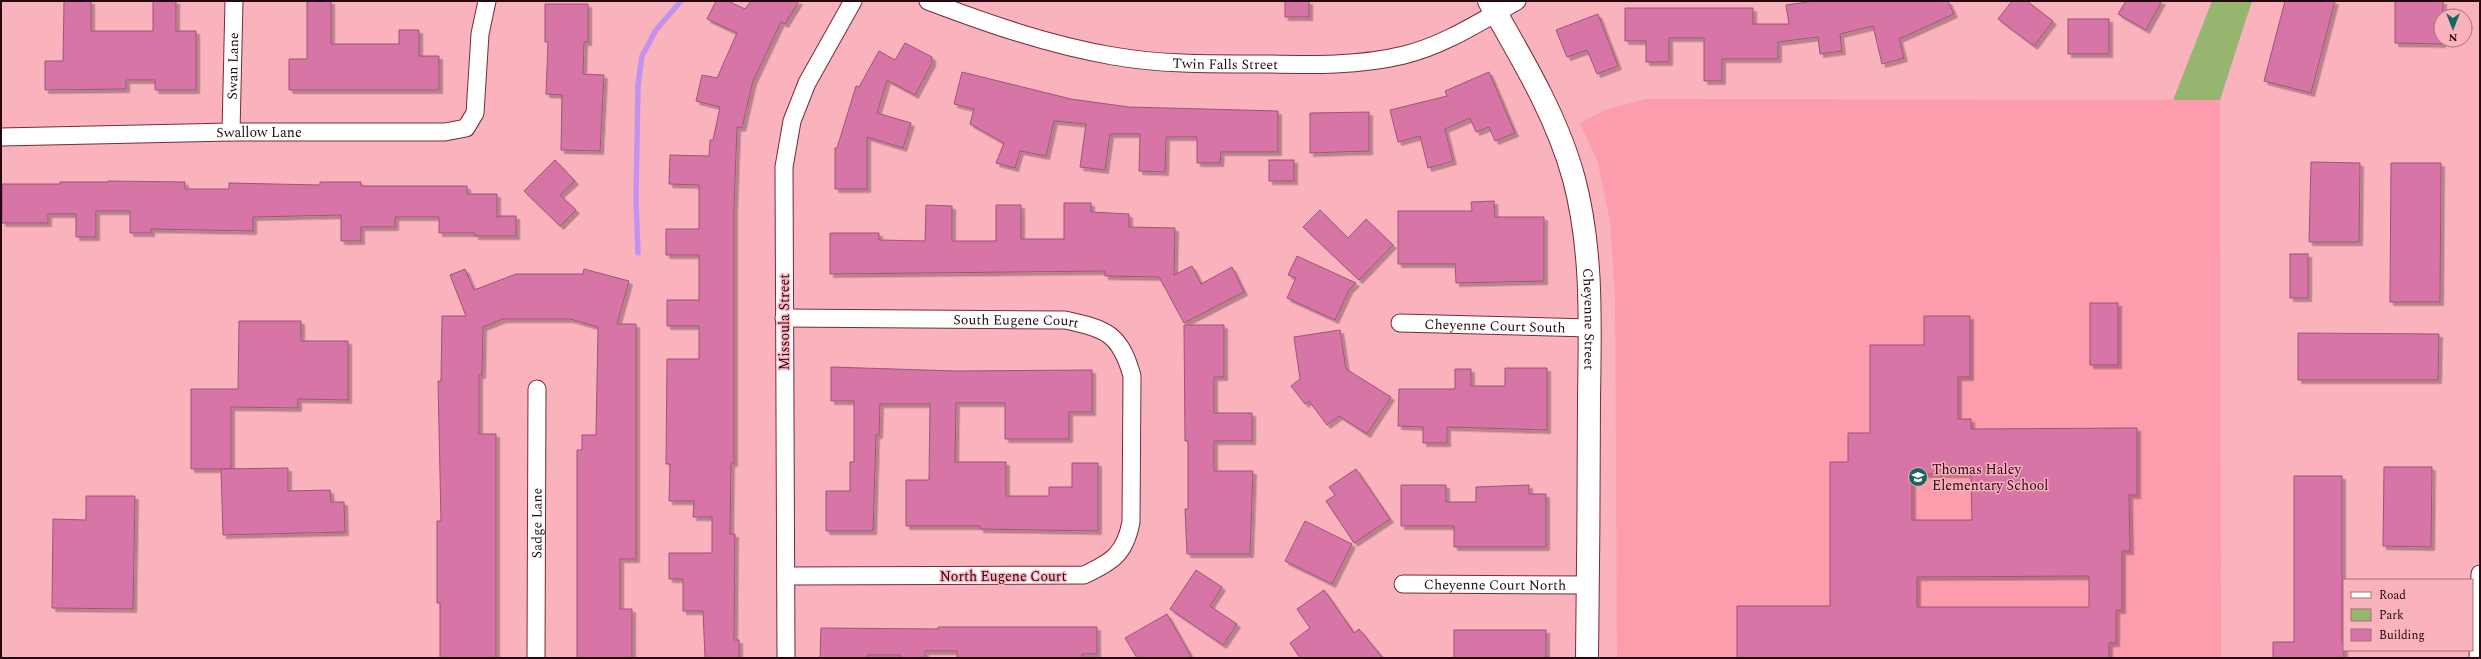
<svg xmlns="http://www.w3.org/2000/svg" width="2481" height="659" font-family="Spectral,serif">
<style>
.built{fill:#fc9cad}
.green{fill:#96b670}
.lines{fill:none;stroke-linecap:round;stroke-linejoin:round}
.stream{stroke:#c492ec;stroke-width:5.5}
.building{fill:#d774a7;stroke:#9d557a;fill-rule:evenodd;filter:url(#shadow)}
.street-casing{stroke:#762b3d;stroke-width:19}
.secondary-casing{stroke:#762b3d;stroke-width:24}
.street{stroke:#fff;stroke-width:17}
.secondary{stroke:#fff;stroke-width:22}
.labels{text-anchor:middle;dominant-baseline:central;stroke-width:3;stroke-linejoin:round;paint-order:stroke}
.street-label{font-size:14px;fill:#26070f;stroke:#fab2bd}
.poi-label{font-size:14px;fill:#26070f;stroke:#fab2bd;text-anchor:start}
</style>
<defs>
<filter id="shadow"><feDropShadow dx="3.5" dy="3.5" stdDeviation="0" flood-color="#0004"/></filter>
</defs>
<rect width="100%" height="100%" fill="#fab2bd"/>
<path class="built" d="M1646,99L2220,100L2221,658H1617L1615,296L1610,221L1598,163L1580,123L1608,109Z"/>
<path class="green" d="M2212,1H2252L2220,100H2173Z"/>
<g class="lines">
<path class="stream" d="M638,253L636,201L638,85L642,56L656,30L681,1"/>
</g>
<g class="building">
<path d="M64,1H91V31H153V1H176V31H196V90H155V80H126V89L45,90V61H63Z"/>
<path d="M307,1H331V44H399V30H419V56H439V90H289V59H307Z"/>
<path d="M716,1H728L745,9L751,1H799L785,24L781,22L753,81L742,128L737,127L734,208V463H731L730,534H735L734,640H739V658H705L703,611H683V579H669V553H712V517H693L694,501H669L670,464H666L667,359H699V326H667V300H699V255H666V229H699V185L669,184L670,155L709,156L710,140H713L720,107L696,101L702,75L717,78L737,33L707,19Z"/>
<rect x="1285" y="1" width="24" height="16"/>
<path d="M1815,1H1948L1954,14L1899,39L1904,58L1882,64L1873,26L1840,34L1842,51L1820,54L1818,37L1778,42V59H1722V81H1704V38H1669V62H1646V41H1625V8H1753V24H1789L1786,5Z"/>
<path d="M2012,1H2027L2053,21L2034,46L1998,19Z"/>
<path d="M2126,1H2162L2146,30L2118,14Z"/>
<path d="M2285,1H2335L2311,93L2264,81Z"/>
<path d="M2395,1H2443L2442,44L2395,43Z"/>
<path d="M545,4H588V42H584L583,74L604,75L600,151L561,150L562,95L546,94L548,42H545Z"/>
<path d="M1598,14L1618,66L1597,74L1587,50L1567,57L1556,30Z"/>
<rect x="2068" y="19" width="41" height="35"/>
<path d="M905,43L932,57V63L915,95L887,80L877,113L911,123L903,148L867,137V189H835V148H837L856,86L859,87L879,51L895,60Z"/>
<path d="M962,72L1071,99L1129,107L1278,111V152H1221L1220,163H1197V137H1166L1165,172L1139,171L1140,134H1110L1105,170L1080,167L1086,124L1054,121L1046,156L1020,151L1015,168L996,163L1004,143L970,124L974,109L954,104Z"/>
<path d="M1489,72L1515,133L1495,141L1489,127L1476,132L1470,118L1445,129L1453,161L1428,168L1420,136L1398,142L1390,110L1447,96L1445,91Z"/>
<path d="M1369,112V151L1310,153V113Z"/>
<path d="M555,160L575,181L560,195L576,210L560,226L524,191Z"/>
<rect x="1269" y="160" width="25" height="21"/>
<path d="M2311,162L2360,163L2359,242H2309Z"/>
<path d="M2391,163H2441L2440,302H2390Z"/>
<path d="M108,181L185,182V189H229V183L320,185V182H361V186H467V194H497V218L499,216H516V236H475V233H439V217H395V227H361V241H341V215L253,217V231L151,229V233H130V211H96V237H76V214H48V223H2V184H60V182H108Z"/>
<path d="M1494,201L1495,217H1544V281L1456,283L1455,264H1398V211H1472L1471,202Z"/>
<path d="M1064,203H1091V212L1129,214V227L1175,228L1174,275L1192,266L1201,284L1232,267L1244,292L1184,323L1159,277L1105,276V271L830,274V233H879V240L925,241L926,205L952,206V241H996V205H1021V239H1064Z"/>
<path d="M1320,210L1348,238L1366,219L1393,245L1359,280L1303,227Z"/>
<rect x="2290" y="254" width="18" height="44"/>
<path d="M1297,256L1356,283L1349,290L1335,320L1287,298L1296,278L1288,275Z"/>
<path d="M465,269L474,290L516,274H583L584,269L629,281L617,324H636V559H620V609H632V658H577V450H582V435H596L598,327L570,319H503L483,327L482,375H479V434H496V658H440V603H437V521H441L438,381H441L442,316H466L450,275Z"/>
<rect x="2090" y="303" width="28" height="62"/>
<path d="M1924,316H1970V377H1958V419H1971V429L2137,428V495H2129L2130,551H2122V610H2116V643H2109V658H1737V606H1830V462H1848V433H1870V345H1924ZM1912,474H1971L1972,520H1912ZM2089,576V607H1917V577Z"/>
<path d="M239,321H301V341H348V400L298,399V408L231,407V469H191V389H238Z"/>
<path d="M1184,325H1224V377H1214V413H1252V441H1214V471H1253L1250,554H1187L1185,509H1188V441H1185Z"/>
<path d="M1340,330L1346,369L1391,397L1367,434L1339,416L1327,425L1309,401L1305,404L1291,386L1300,379L1294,337Z"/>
<path d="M2298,333L2439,334L2438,380H2298Z"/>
<path d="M831,367L956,371L1092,370V412H1069V439H1005V403H956L955,462H1006V496H1049V487H1072V463H1098V531L980,529V526H906V480H929L930,404H880L879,435H876L873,531H826V491H850V462H854V401H831Z"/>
<path d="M1505,368H1547V430L1447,427V443H1423V427L1398,426L1399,389H1455V369H1471V386H1505Z"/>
<path d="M2384,467H2432L2431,547L2383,546Z"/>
<path d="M288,468V491L330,490L331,502H344L345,532L223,535L221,469Z"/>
<path d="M1356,469L1390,519L1354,543L1326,501L1335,495L1329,487Z"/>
<path d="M2294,476H2342V642H2344V658H2273V642H2294Z"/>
<path d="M1401,485H1446V502H1476V487L1529,485V494H1546V547H1454V526H1401Z"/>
<path d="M86,496H135L133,609L52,608L53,519L86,520Z"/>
<path d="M1305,521L1352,544L1332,584L1285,561Z"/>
<path d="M1196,570L1222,587L1210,606L1237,624L1223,645L1170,609Z"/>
<path d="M1324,590L1354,633L1359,629L1383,658H1300L1290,643L1310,628L1297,609Z"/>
<path d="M1167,614L1192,658H1137L1125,638Z"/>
<path d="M938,627H1097V654H1082V658H957V651H925V658H900V655H868V658H820L821,628L938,629Z"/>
<rect x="1454" y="630" width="92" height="28"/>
</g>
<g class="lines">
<g class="street-casing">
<g id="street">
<path id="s1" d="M928,1C989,24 1049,45 1113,56C1164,65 1216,64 1267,64C1313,65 1359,66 1404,55C1445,45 1481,21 1517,1"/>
<path id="s2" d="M231,132L234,1"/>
<path id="s3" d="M1,137L231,132H445L466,128L475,113L480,34L487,1"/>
<path id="s4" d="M784,318L1065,320C1106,329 1120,333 1132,376L1131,522C1125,554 1112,562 1084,575L786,576"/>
<path id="s5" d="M1400,323L1590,328"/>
<path id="s6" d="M1403,584L1588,585"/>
<path id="s7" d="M536,658L537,389"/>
<path d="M786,658L784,167L792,121L807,83L853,1"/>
<path d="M2478,658L2480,574"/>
</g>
</g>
<g class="secondary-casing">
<g id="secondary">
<path id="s8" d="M1489,1C1521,57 1557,116 1574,179C1593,251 1590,325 1589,399C1589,485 1588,572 1587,658"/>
</g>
</g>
<use href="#street" class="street"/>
<use href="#secondary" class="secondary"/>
</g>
<defs>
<g id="school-disc" transform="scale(1)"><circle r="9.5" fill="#186560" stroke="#fab2bd"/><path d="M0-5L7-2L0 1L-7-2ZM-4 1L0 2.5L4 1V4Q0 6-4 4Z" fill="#fff"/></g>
</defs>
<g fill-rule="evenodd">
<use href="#school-disc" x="1918" y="477"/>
</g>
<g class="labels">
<g class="street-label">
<text stroke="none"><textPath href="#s1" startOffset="306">Twin Falls Street</textPath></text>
<text stroke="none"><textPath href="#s2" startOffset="66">Swan Lane</textPath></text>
<text stroke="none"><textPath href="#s3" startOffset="258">Swallow Lane</textPath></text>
<text stroke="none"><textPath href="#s8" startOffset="339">Cheyenne Street</textPath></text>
<text transform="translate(784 322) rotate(-90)">Missoula Street</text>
<text stroke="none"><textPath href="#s4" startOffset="232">South Eugene Court</textPath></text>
<text stroke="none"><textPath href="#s5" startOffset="95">Cheyenne Court South</textPath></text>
<text stroke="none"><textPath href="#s7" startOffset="135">Sadge Lane</textPath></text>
<text x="1003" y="576">North Eugene Court</text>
<text stroke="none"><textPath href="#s6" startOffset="92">Cheyenne Court North</textPath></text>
</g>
<g class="poi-label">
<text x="1932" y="469">Thomas Haley<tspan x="1932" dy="16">Elementary School</tspan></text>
</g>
</g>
<rect width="2481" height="659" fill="none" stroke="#26070f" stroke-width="4"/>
<rect x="2343" y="579" width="130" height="72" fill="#fab2bd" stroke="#a56e77"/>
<rect x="2351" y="592" width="20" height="6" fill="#ffffff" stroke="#a56e77"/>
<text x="2379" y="599" font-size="12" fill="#26070f">Road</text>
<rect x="2351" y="609" width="20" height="12" fill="#96b670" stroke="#a56e77"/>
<text x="2379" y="619" font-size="12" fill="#26070f">Park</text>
<rect x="2351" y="629" width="20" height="12" fill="#d774a7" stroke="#a56e77"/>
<text x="2379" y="639" font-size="12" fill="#26070f">Building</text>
<g transform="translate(2453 28) rotate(180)"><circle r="19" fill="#fab2bd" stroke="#a56e77"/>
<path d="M0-3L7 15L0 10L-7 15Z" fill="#186560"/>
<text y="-6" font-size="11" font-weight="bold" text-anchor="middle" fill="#26070f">N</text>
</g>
</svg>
